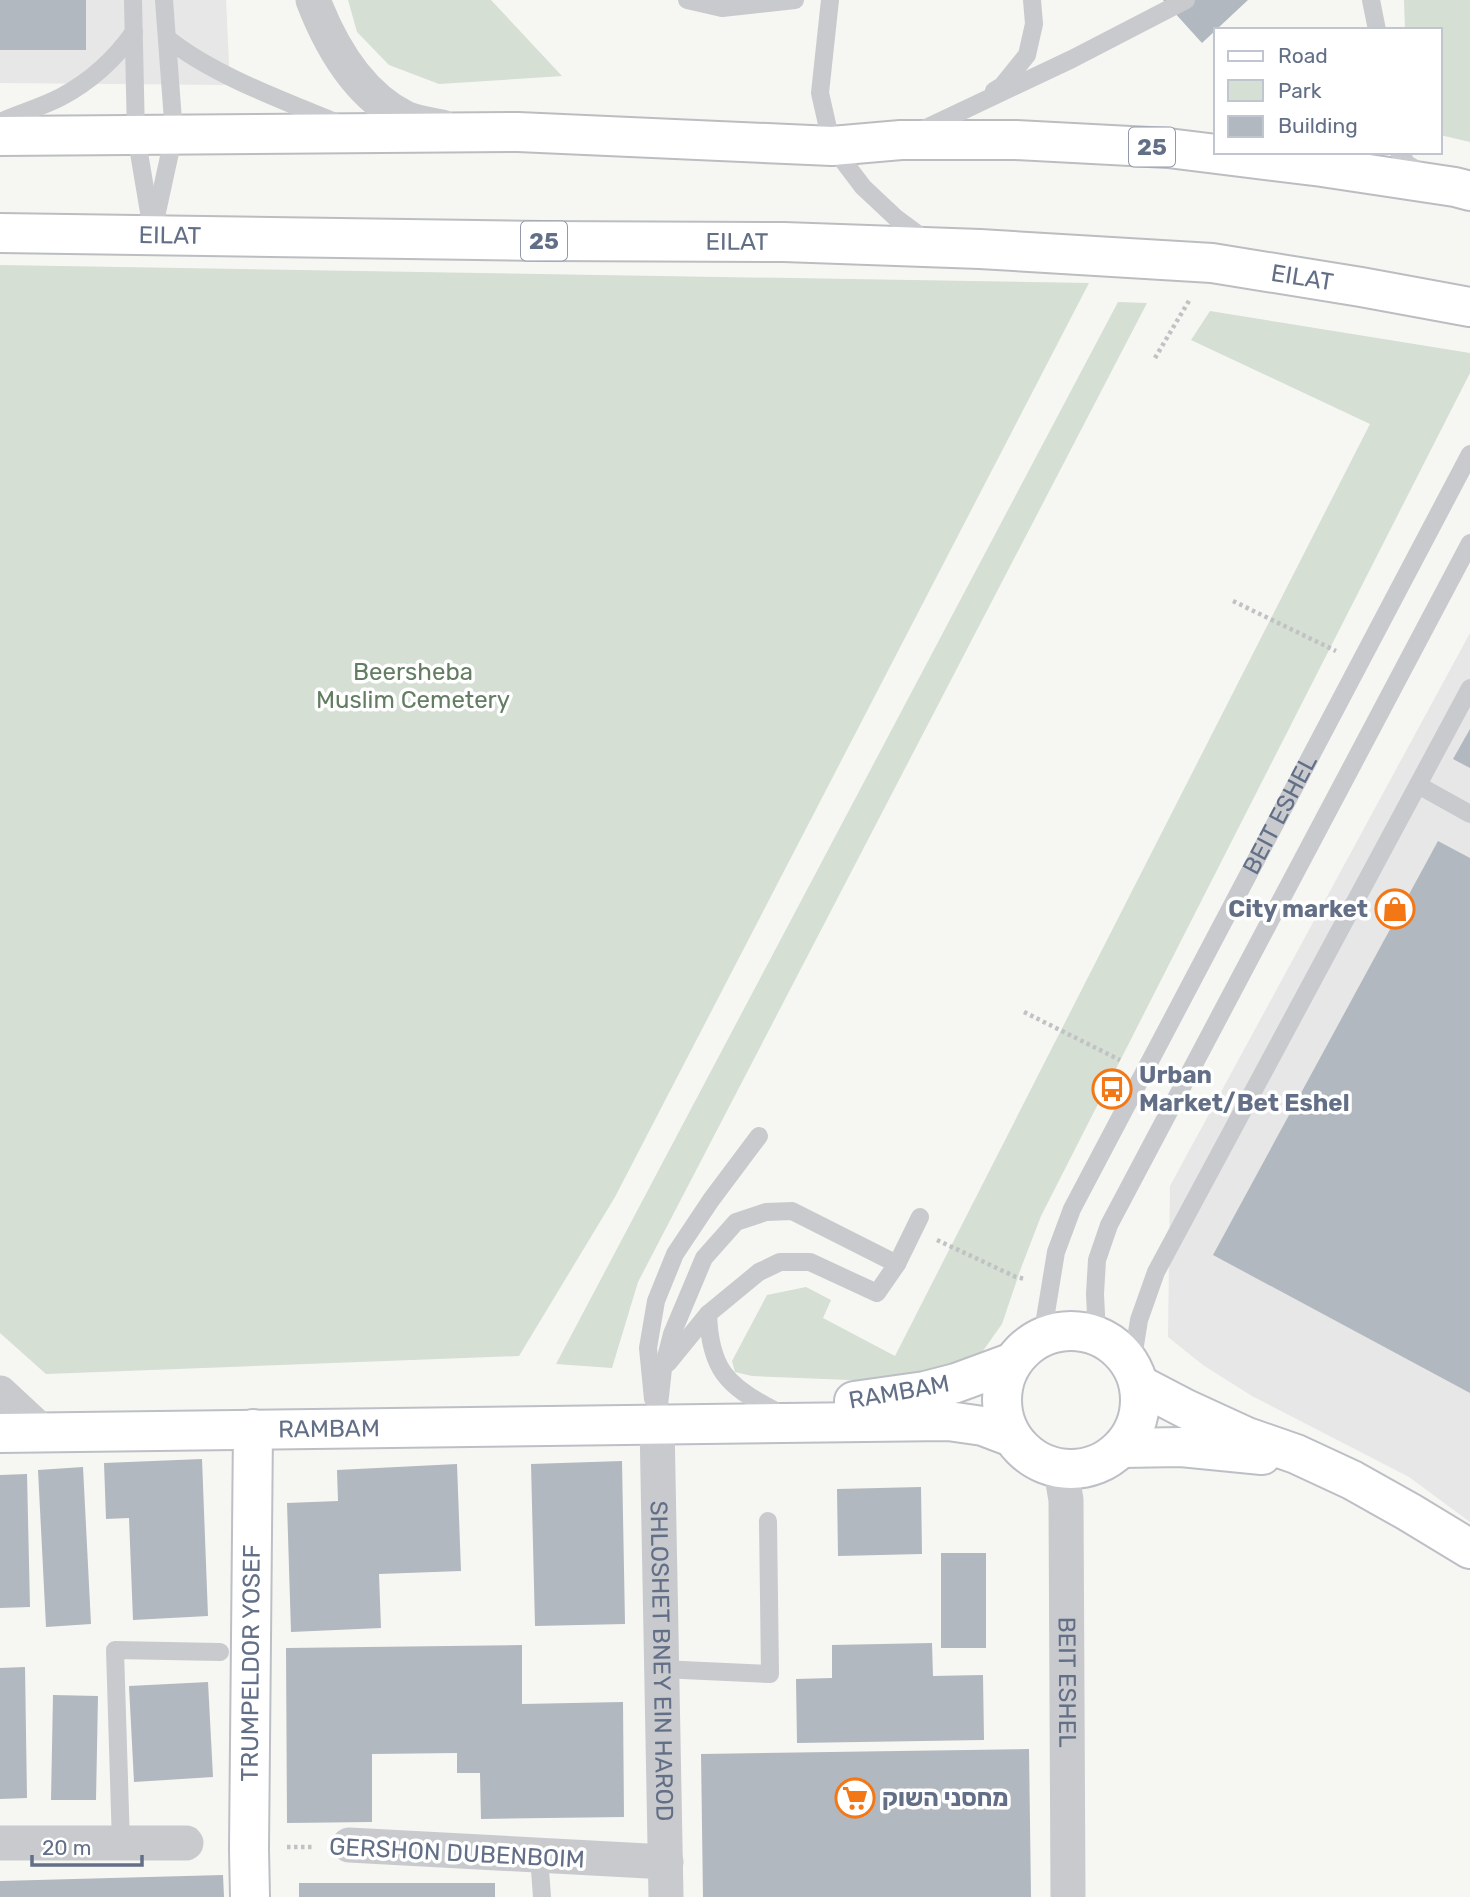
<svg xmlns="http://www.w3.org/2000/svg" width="1470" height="1897" font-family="Rubik,'Noto Sans Hebrew',sans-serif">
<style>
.built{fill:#e6e7e6}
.green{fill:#d5dfd3}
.building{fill:#b2b8bf}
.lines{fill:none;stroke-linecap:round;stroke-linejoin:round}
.secondary-casing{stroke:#bcbfc5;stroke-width:42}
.highway-casing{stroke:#bbbdc1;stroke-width:42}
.path{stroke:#c0c2c4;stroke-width:4.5;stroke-dasharray:3.5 3.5;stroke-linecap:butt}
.lane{stroke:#c8cace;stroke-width:18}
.street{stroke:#c8cace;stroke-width:35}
.secondary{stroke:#fff;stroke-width:38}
.highway{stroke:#fff;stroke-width:38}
.labels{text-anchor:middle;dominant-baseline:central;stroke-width:7;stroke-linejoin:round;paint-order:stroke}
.shield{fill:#fff;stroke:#919aab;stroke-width:2}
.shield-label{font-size:23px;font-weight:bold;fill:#626f87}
.street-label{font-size:24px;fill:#626f87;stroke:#fff}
.park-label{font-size:24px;fill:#627d62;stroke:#fff}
.poi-label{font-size:24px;font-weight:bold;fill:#626f87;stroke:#fff;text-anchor:start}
</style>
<rect width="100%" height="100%" fill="#f6f7f2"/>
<g class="built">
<path d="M0,0H226L230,85L0,83Z"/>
<path d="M1470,633V1522L1409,1477L1252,1396L1203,1365L1168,1337L1170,1186Z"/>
</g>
<g class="green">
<path d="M348,0H491L562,76L439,84L389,65L357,32Z"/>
<path d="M1404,0H1470V142L1440,135V30H1405Z"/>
<path d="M0,265L1089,283L615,1197L519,1356L46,1374L0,1333Z"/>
<path d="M1118,302L1147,303L638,1282L612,1368L556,1364Z"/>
<path d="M1210,311L1470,353V373L1041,1216L1021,1268L1002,1324L980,1355L899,1382L752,1376L735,1372L732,1361L767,1295L806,1287L831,1300L823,1318L895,1356L1370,424L1191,340Z"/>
</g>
<g class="building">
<rect x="0" y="0" width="86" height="50"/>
<path d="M1163,0H1248L1202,43Z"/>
<path d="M1470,729V768L1453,759Z"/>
<path d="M1438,841L1470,858V1393L1213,1255Z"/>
<path d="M202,1459L208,1616L133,1620L129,1518L106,1519L104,1463Z"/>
<path d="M622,1461L625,1624L535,1626L531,1464Z"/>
<path d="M457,1464L461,1571L379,1574L381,1628L291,1632L287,1503L338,1501L337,1470Z"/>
<path d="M83,1467L91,1624L46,1627L38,1470Z"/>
<path d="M27,1474L30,1607L0,1608V1475Z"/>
<path d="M921,1487L922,1554L838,1556L837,1489Z"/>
<rect x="941" y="1553" width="45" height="95"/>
<path d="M932,1643L933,1676L983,1675L984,1740L797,1743L796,1679L832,1678V1645Z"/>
<path d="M522,1645V1704L623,1702L624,1817L481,1819L480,1773H457V1753L372,1754V1822L287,1823L286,1648Z"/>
<path d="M25,1667L27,1798L0,1799V1668Z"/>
<path d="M208,1682L213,1777L134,1782L129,1686Z"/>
<path d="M53,1695L98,1696L96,1800H51Z"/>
<path d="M1029,1749L1031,1897H703L701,1754Z"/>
<path d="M223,1875L224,1897H0V1881Z"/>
<rect x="299" y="1883" width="196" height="14"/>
</g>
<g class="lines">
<g class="secondary-casing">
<g id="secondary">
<circle cx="1071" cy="1400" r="69"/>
<path d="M1140,1385L1186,1409L1247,1437L1296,1454L1352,1480L1409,1512L1470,1549"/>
<path d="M854,1401L925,1391L956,1383L1013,1362"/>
<path id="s4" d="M0,1433L948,1421L983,1426L1012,1437"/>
<path d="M1122,1448L1181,1447L1262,1455"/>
<path id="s5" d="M250,1897L249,1849L253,1429"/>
</g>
</g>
<g class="highway-casing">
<g id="highway">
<path d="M0,136L518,132L832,146L901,140H1016L1168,148L1322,167L1455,187L1470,191"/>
<path id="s6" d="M0,233L542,241L784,242L980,249L1212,263L1361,287L1470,307"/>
</g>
</g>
<g class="path">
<path d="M1155,358L1190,299"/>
<path d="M1233,601L1336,651"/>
<path d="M1024,1012L1120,1060"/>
<path d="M937,1240L1016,1277L1025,1279"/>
<path d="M287,1847H313"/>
</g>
<g class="lane">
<path d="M133,0L136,135L151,224"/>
<path d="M687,0L722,8L795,0"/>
<path d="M830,0L820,93L832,146L863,187L896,218L927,241"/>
<path d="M1371,0L1377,30"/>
<path d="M167,38C212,75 285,101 340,124"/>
<path d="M994,91L1002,86L1027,55L1034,24L1032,0"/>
<path d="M0,122C20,113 42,107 61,97C91,81 115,59 134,32"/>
<path d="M922,130L1072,59L1186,0"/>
<path d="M1399,152L1407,164L1421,172"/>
<path d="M152,235L174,134L164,0"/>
<path d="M1418,785L1470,814"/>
<path d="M708,1314C710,1368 726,1386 774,1410"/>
<path d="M1097,1335L1095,1294L1097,1260L1109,1225L1470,543"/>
<path id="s1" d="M1042,1337L1056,1252L1072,1209L1470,454"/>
<path d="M668,1363L708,1314L759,1272L780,1262H810L877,1293L897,1264"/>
<path d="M1132,1364L1139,1320L1156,1272L1470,688"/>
<path d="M653,1399L648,1348L656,1301L675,1254L711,1200L759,1136"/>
<path d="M657,1423L663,1369L672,1334L704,1258L736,1222L766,1212L792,1211L897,1264L920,1217"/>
<path d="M661,1669L770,1674L768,1521"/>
<path d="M121,1844L115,1650L220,1652"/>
<path d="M539,1856L542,1897"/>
</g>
<g class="street">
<path d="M313,0C331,47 359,95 405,118C416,123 430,125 442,127"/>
<path d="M0,1393L42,1432"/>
<path id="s2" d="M657,1423L666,1897"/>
<path id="s3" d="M1059,1468L1063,1482L1066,1500L1068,1897"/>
<path d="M0,1843H186"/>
<path d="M349,1845L666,1862"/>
</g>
<use href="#secondary" class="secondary"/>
<use href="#highway" class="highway"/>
</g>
<defs>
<g id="shop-ring" transform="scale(2.0125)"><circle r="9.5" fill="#fff" stroke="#f47715" stroke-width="1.5"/><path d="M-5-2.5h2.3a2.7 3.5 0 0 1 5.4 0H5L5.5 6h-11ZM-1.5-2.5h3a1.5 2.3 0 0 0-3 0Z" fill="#f47715"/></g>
<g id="bus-ring" transform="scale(2.0125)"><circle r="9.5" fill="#fff" stroke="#f47715" stroke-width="1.5"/><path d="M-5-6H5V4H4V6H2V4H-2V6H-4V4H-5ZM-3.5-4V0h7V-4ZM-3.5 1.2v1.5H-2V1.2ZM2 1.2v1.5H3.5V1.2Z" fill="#f47715"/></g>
<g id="supermarket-ring" transform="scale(2.0125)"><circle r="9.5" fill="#fff" stroke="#f47715" stroke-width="1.5"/><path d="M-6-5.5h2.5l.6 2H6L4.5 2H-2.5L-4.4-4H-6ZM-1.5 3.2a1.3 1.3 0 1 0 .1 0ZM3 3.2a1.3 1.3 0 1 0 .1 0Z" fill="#f47715"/></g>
</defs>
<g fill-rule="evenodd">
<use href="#shop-ring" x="1395" y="909"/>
<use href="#bus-ring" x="1112" y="1089"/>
<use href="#supermarket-ring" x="855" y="1798"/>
</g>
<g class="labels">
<g class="shield">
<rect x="1129" y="127.5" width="46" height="39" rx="5"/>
<rect x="521" y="221.5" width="46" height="39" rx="5"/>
</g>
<g class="shield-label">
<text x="1152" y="147">25</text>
<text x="544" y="241">25</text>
</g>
<g class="street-label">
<text stroke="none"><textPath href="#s6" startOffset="170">EILAT</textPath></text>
<text stroke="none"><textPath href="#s6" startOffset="737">EILAT</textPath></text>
<text stroke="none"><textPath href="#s6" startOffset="1304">EILAT</textPath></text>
<text stroke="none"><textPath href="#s1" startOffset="578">BEIT ESHEL</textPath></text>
<text transform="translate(899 1392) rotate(-10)">RAMBAM</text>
<text stroke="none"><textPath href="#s4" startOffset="329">RAMBAM</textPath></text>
<text stroke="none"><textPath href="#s2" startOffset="238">SHLOSHET BNEY EIN HAROD</textPath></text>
<text stroke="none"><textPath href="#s5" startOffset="234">TRUMPELDOR YOSEF</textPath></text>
<text stroke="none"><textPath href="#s3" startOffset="215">BEIT ESHEL</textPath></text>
<text transform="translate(457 1853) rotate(3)">GERSHON DUBENBOIM</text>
</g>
<g class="park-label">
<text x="413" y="672">Beersheba<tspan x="413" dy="28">Muslim Cemetery</tspan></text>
</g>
<g class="poi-label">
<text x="1368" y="909" text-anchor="end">City market</text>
<text x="1139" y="1075">Urban<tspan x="1139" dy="28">Market/Bet Eshel</tspan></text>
<text x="882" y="1798">מחסני השוק</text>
</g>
</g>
<rect x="1214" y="28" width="228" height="126" fill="#ffffff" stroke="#c0c5cf" stroke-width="2"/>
<rect x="1228" y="51" width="35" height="10" fill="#ffffff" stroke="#c0c5cf" stroke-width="2"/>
<text x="1278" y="63" font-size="21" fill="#626f87">Road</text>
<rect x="1228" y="80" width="35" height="21" fill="#d5dfd3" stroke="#c0c5cf" stroke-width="2"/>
<text x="1278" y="98" font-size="21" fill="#626f87">Park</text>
<rect x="1228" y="116" width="35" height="21" fill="#b2b8bf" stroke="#c0c5cf" stroke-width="2"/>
<text x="1278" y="133" font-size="21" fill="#626f87">Building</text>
<path d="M32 1855v10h110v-10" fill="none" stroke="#626f87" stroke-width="3.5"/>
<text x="42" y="1855" font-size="21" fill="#626f87" stroke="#ffffff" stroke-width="5" paint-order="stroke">20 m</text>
</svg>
